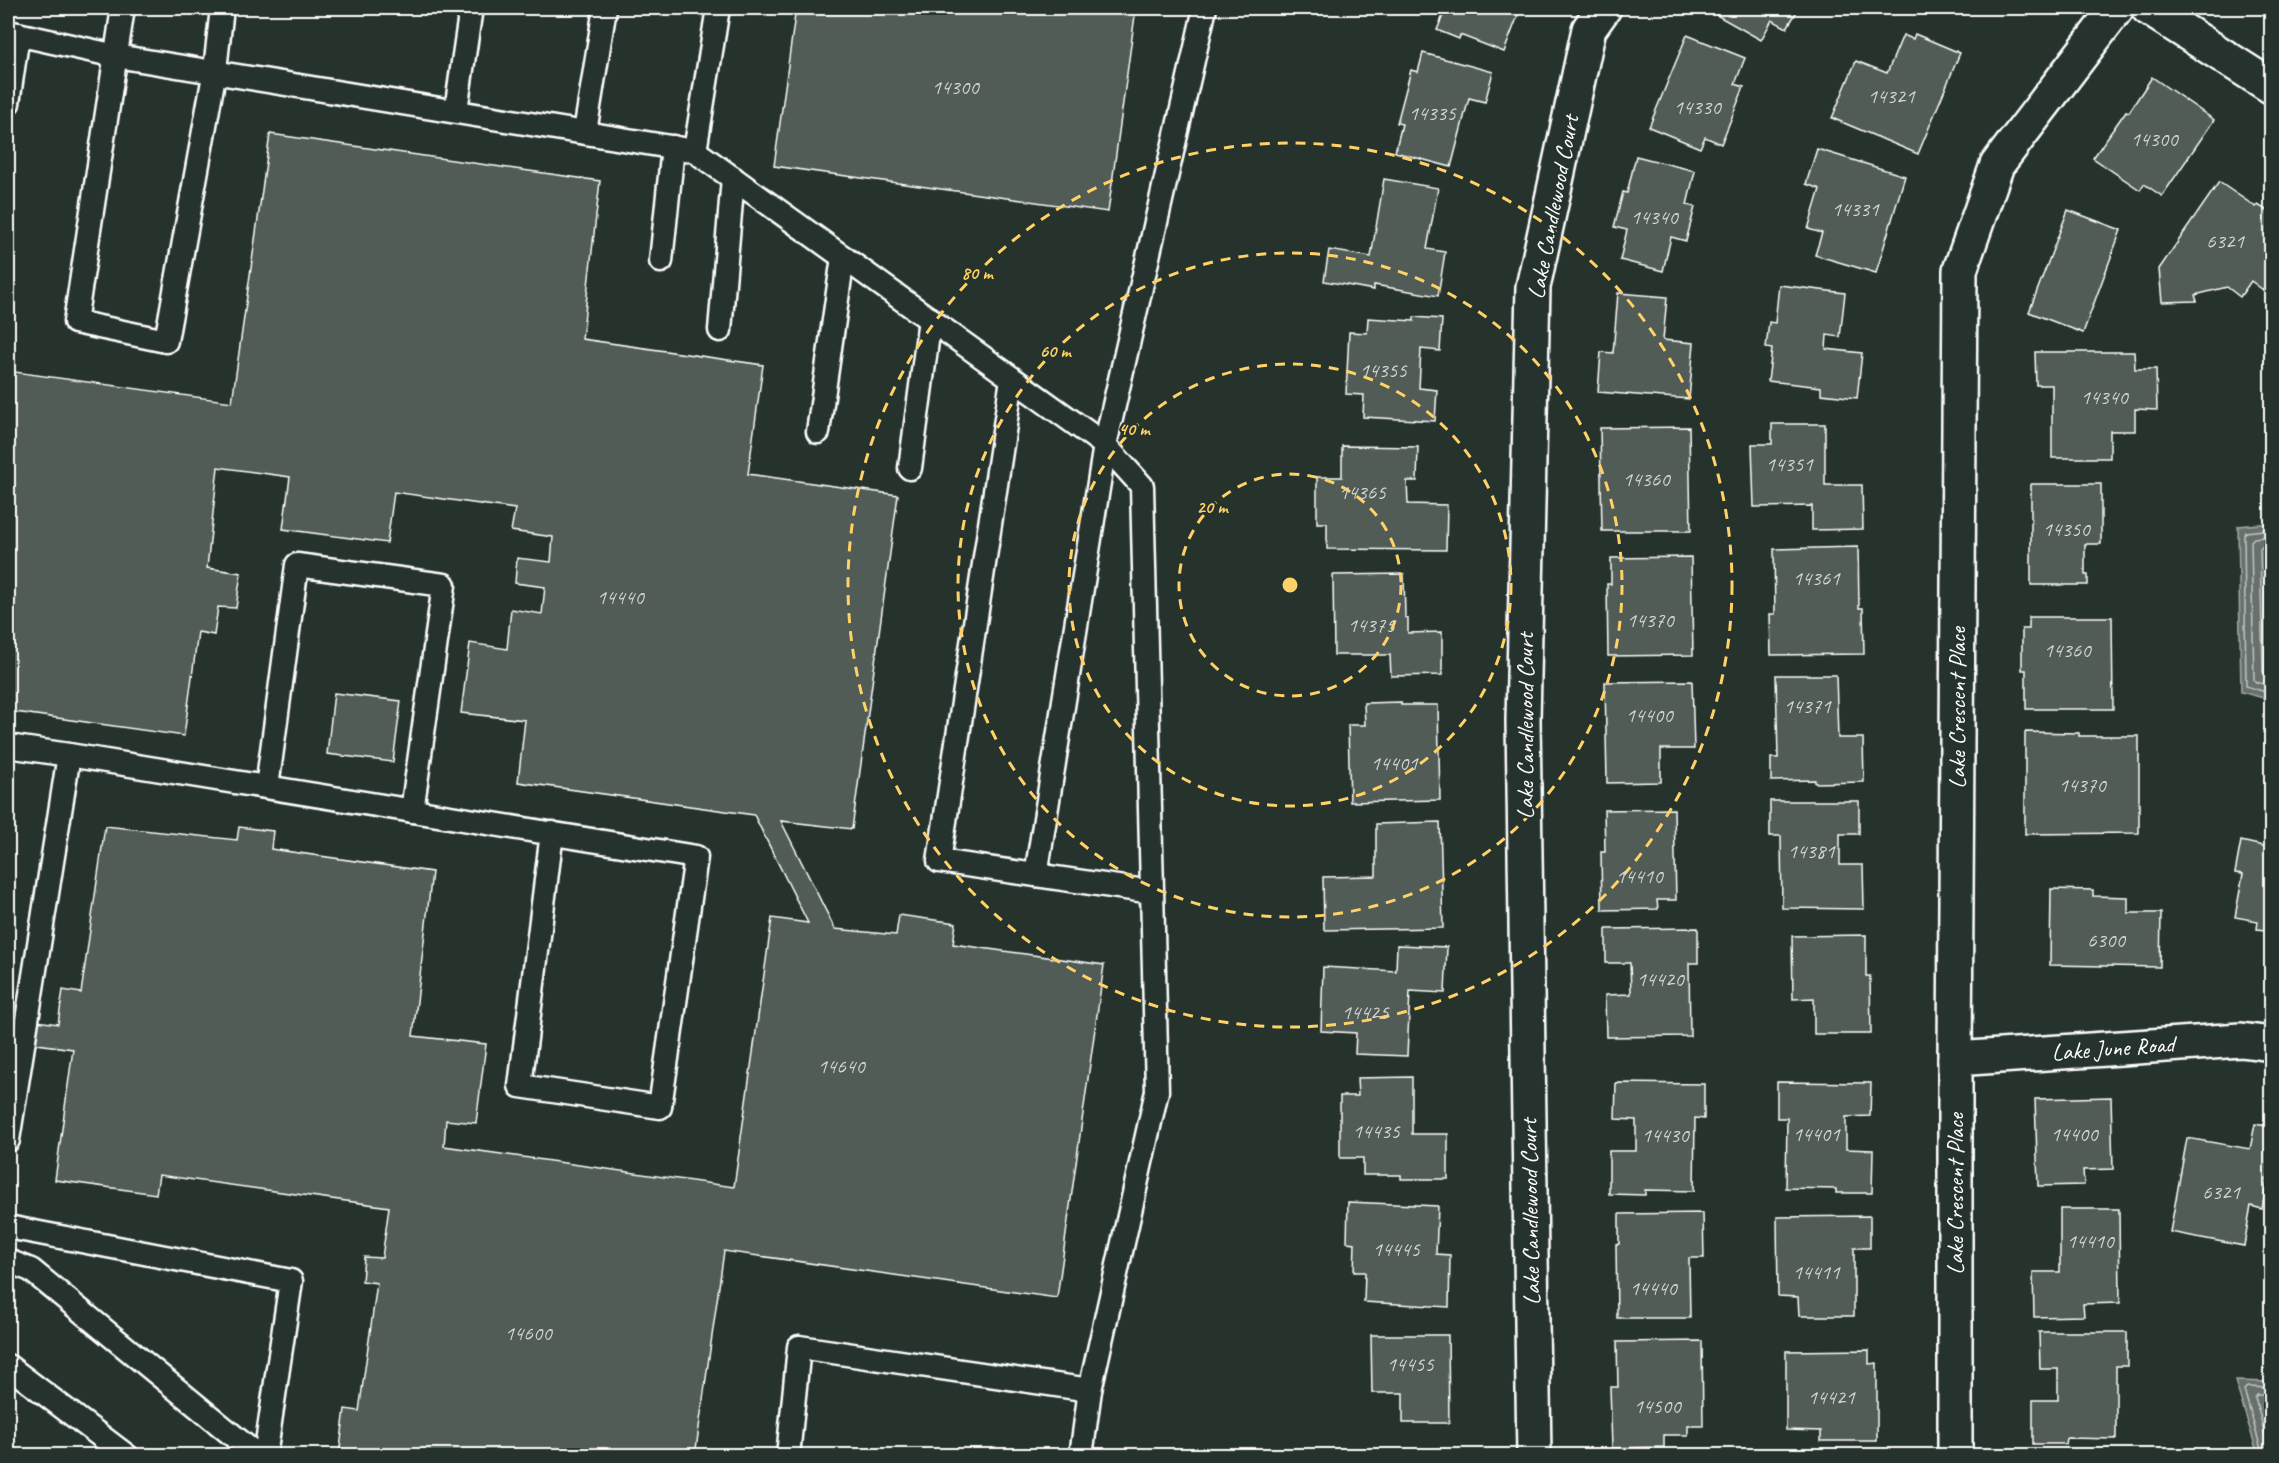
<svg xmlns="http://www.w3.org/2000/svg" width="2279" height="1463" font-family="Caveat,sans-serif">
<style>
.water{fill:#67706c;stroke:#a4a9a7;stroke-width:1.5}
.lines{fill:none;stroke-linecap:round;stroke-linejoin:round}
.shore{stroke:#c2c6c4;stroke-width:1.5}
.building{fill:#515c57;stroke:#fff;stroke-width:1.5}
.service-casing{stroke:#fff;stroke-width:27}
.minor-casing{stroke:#fff;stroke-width:38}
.service{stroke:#26332d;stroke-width:22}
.minor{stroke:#26332d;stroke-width:33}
.ring{fill:none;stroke:#ffd166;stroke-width:3;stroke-dasharray:10 8}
.labels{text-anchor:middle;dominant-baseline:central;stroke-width:4.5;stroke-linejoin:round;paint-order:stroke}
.number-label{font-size:21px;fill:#d4d6d5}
.street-label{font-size:24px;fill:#fff;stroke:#26332d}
.centre{fill:#ffd166;stroke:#26332d;stroke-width:3}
.ring-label{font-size:18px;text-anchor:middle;font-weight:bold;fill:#ffd166;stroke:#26332d;stroke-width:4.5;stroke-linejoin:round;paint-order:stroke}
</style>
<rect width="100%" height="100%" fill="#26332d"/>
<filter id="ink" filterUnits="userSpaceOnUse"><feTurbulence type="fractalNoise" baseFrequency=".0167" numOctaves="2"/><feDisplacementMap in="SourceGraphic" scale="12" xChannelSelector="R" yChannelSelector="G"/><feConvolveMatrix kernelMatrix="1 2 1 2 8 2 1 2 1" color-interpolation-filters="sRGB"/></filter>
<g filter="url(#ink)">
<g class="water">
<path d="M2271,523H2272L2271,700L2241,692L2238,526Z"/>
<path d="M2235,1381L2271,1382V1455H2258Z"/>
</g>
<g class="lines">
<g class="shore">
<path d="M2272,529L2246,532L2244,535L2246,686L2272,694"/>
<path d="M2272,536L2254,538L2251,541L2254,680L2256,682L2272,686"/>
<path d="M2272,545L2263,546L2260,549L2263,672L2272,677"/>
<path d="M2263,1456L2244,1390L2247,1387L2272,1388"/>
<path d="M2271,1456L2255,1398L2257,1395H2272"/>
</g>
</g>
<g class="building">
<path d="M796,8H1136L1108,212L774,166Z"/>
<path d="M1446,8H1514L1520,10L1504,52L1460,35L1459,39L1437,30Z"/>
<path d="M1704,8H1799L1787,28L1772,20L1761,40Z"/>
<path d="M1915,34L1960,53L1918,154L1832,118L1856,61L1887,73L1903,35L1913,39Z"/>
<path d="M1687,35L1745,58L1735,84L1744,87L1721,144L1705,137L1700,148L1649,127Z"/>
<path d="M1423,53L1493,72L1485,102L1469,98L1451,167L1395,152L1402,124L1397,123L1411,70L1418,72Z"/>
<path d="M2152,77L2214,120L2162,196L2144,184L2140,190L2093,158L2126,111L2129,112Z"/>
<path d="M270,134L600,181L582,339L763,365L748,474L898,495L852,829L781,821L835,929L896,935L899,915L956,923L953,944L1104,965L1057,1298L724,1251L695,1456H339L345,1409L359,1411L377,1283L362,1281L364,1257L382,1258L389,1207L159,1175L156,1194L55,1180L73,1049L8,1040V1017L58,1024L63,990L81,993L105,826L237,840L239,827L273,831L271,849L432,872L413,1036L486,1044L476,1123L446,1120L444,1146L734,1187L772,918L808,923L754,815L518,782L525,720L461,713L470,643L507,649L511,609L542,614L545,587L515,583L517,558L551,562L553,537L511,531L515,509L394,492L387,543L283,529L290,477L218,467L207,568L241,573L236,608L218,607L214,635L198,632L184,736L8,711V371L232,402Z"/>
<path d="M1817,149L1905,176L1876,273L1815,255L1822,233L1808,229L1820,189L1806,184Z"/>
<path d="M1636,156L1695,171L1687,205L1695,207L1686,241L1671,237L1663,271L1620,260L1627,230L1614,227L1623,192L1627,193Z"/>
<path d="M1384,179L1438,188L1427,249L1445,252L1438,296L1374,285V290L1324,281L1329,250L1371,257Z"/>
<path d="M2219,182L2256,207L2258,205L2269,212L2272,208V286L2267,293L2251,281L2240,297L2227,287L2195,295L2197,301L2162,302L2159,269Z"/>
<path d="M2068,210L2121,230L2083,333L2029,312Z"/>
<path d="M1779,285L1845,293L1840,337L1827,335L1826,349L1862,353L1857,398L1821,394V387L1768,381L1772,349L1766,348L1769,322L1775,323Z"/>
<path d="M1618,293L1667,297L1663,340L1694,343L1689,399L1598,392L1601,352L1613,353Z"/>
<path d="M1414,317L1442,319L1440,351L1421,349L1419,388L1437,390L1435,421L1363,417L1364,395L1346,394L1349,332L1367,333L1368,318L1414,321Z"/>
<path d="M2035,352H2134L2135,369H2156L2157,410L2135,409V431H2110V458H2052V385H2036Z"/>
<path d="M1772,424H1825V485H1862L1863,529L1812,530V506L1754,507L1752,444H1772Z"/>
<path d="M1689,427L1691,531H1602L1600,428Z"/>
<path d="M1342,446L1418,447L1417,481H1407L1408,504L1447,505L1446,550L1327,549V523H1317V477H1342Z"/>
<path d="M2031,484H2101V544H2085V575H2088V585H2031Z"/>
<path d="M1858,547L1859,608H1863L1864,654L1771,655L1770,614H1775L1774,549Z"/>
<path d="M1691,557L1693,655L1608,656L1607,584H1611V558Z"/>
<path d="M1404,574L1405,617L1408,618V633L1442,632V675L1391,676L1390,655H1334L1333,575Z"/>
<path d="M2029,617H2112L2113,709H2026V670H2022V629H2029Z"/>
<path d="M1776,675H1836L1838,738H1863L1864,782L1815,783V780L1771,781V758H1778Z"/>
<path d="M1692,681L1694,749H1661V782L1607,783L1605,682Z"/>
<path d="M334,693L401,701L393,762L327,754Z"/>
<path d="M1401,702V705H1438L1440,800L1350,802L1348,725H1365L1364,703Z"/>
<path d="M2025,732L2079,733V736H2139V833L2025,834Z"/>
<path d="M1770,801H1859V834H1840V865H1863L1864,909L1782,908L1781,836H1770Z"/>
<path d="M1674,809L1676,900H1657L1658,909L1602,910L1601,852H1605L1604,810Z"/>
<path d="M1440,822L1443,928L1324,930L1323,877L1376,876V824Z"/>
<path d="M2241,841L2272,848V931L2257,929L2258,921L2235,917L2243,874L2235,873Z"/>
<path d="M2051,889L2093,890V896L2128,897V913H2161L2160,967L2050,965Z"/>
<path d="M1698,928V963H1689L1690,1036L1606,1037L1605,995L1631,994L1630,963H1606V929Z"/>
<path d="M1866,935V976H1870L1871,1034H1814V998L1793,999L1792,936Z"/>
<path d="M1397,945L1447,947L1445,993L1410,991L1407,1056L1355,1054L1356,1033L1321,1031L1323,967L1396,971Z"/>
<path d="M1412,1077V1134H1448V1179H1401V1175H1363V1158H1340V1096H1358L1357,1078Z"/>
<path d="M1777,1082L1871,1083L1870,1116L1846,1117V1149L1873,1150L1872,1193H1836V1189L1786,1188L1787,1118H1777Z"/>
<path d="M1616,1083L1704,1084V1119L1695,1118L1694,1191L1645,1190V1195L1609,1194V1151H1636V1120L1615,1119Z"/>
<path d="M2111,1097L2113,1169L2083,1170L2084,1185L2038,1186L2035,1099Z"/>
<path d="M2255,1124L2272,1127V1177L2268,1176L2262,1209L2251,1206L2244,1246L2170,1232L2187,1138L2250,1149Z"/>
<path d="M1348,1202L1438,1206L1436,1254L1450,1255L1449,1307L1364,1302L1365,1272H1354L1355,1243L1347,1242Z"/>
<path d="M2060,1209H2119L2120,1303L2083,1304L2084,1316L2034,1317L2033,1272H2060Z"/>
<path d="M1703,1213L1704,1258H1689L1690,1318H1617L1616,1244H1619V1214Z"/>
<path d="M1870,1216V1248H1854V1316H1799L1798,1297L1778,1296L1777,1217Z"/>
<path d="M2039,1332H2127V1366H2116V1439L2067,1438L2066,1444H2033V1400H2058V1369H2040Z"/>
<path d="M1371,1335H1448L1449,1423H1403V1393H1372Z"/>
<path d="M1702,1341L1703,1426H1688V1435H1664V1447L1612,1448L1610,1387H1618L1617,1342Z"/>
<path d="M1869,1350V1364L1877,1363V1441H1821V1431L1786,1430V1351Z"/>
<path d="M1451,1451V1456H1364V1453Z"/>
</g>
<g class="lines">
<g class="service-casing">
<g id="service">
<path d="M123,8L75,322L166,341L215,70L222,8"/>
<path d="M8,32L116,56L695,151L1105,445L1142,486L1157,1091L1090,1390L1081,1456"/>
<path d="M8,103L18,34"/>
<path d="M456,110L471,8"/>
<path d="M585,132L605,8"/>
<path d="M695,151L718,8"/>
<path d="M661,261L673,147"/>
<path d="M720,330L733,178"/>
<path d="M1012,379L939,861L1152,892"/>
<path d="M818,432L843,257"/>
<path d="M910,468L930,319"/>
<path d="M8,746L69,755L696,857L660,1107L520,1086L552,833"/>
<path d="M267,787L297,565L444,585L412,811"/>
<path d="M1036,875L1105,445L1205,8"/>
<path d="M8,1140L69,755"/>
<path d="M8,1227L291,1281L265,1456"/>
<path d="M8,1261L31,1270L258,1456"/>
<path d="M8,1366L127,1456"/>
<path d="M788,1456L799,1347L1090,1390"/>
</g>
</g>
<g class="minor-casing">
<g id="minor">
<path d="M2148,8L2272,87"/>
<path d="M1955,1059L2241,1040L2272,1044"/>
<path d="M1534,1456L1523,720L1533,287L1589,29L1604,8"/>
<path d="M1955,1456V1059L1960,270L1997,165L2117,8"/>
</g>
</g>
<use href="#service" class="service"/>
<use href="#minor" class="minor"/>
</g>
</g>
<g class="ring">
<circle cx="1290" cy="585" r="111"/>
<circle cx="1290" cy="585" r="221"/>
<circle cx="1290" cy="585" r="332"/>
<circle cx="1290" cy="585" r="442"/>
</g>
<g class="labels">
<g class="number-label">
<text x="955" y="87">14300</text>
<text x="1891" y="96">14321</text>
<text x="1697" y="107">14330</text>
<text x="1432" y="113">14335</text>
<text x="2154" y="139">14300</text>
<text x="1855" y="209">14331</text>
<text x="1654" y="217">14340</text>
<text x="2225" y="241">6321</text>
<text x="1383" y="370">14355</text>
<text x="2104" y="397">14340</text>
<text x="1789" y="464">14351</text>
<text x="1646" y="479">14360</text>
<text x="1362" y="492">14365</text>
<text x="2066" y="529">14350</text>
<text x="1816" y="578">14361</text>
<text x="620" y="597">14440</text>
<text x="1650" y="620">14370</text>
<text x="1371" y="625">14375</text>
<text x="2067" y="650">14360</text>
<text x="1807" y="706">14371</text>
<text x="1649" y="715">14400</text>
<text x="1394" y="763">14401</text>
<text x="2082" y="785">14370</text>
<text x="1811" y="851">14381</text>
<text x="1639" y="876">14410</text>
<text x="2106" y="940">6300</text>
<text x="1660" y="979">14420</text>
<text x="1365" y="1012">14425</text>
<text x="841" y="1066">14640</text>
<text x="1376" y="1131">14435</text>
<text x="1816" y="1134">14401</text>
<text x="2074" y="1134">14400</text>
<text x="1665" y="1135">14430</text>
<text x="2221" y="1192">6321</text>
<text x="2090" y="1241">14410</text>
<text x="1396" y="1249">14445</text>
<text x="1816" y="1272">14411</text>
<text x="1653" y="1288">14440</text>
<text x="528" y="1333">14600</text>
<text x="1410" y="1364">14455</text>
<text x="1831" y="1397">14421</text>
<text x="1657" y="1406">14500</text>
</g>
<g class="street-label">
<text transform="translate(1553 207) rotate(-79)">Lake Candlewood Court</text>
<text transform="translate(1957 708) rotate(-90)">Lake Crescent Place</text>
<text transform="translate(1525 726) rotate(-90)">Lake Candlewood Court</text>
<text transform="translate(2113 1048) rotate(-4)">Lake June Road</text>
<text transform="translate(1955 1194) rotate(-90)">Lake Crescent Place</text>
<text transform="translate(1530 1212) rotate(-91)">Lake Candlewood Court</text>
</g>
</g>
<circle cx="1290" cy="585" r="9" class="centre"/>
<g class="ring-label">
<text x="977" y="279">80 m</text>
<text x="1055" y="357">60 m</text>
<text x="1134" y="435">40 m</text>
<text x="1212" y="513">20 m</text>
</g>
<rect width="2279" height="1463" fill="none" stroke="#26332d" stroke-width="30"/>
<rect x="15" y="15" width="2249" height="1433" fill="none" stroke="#fff" stroke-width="2" filter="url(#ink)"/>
</svg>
